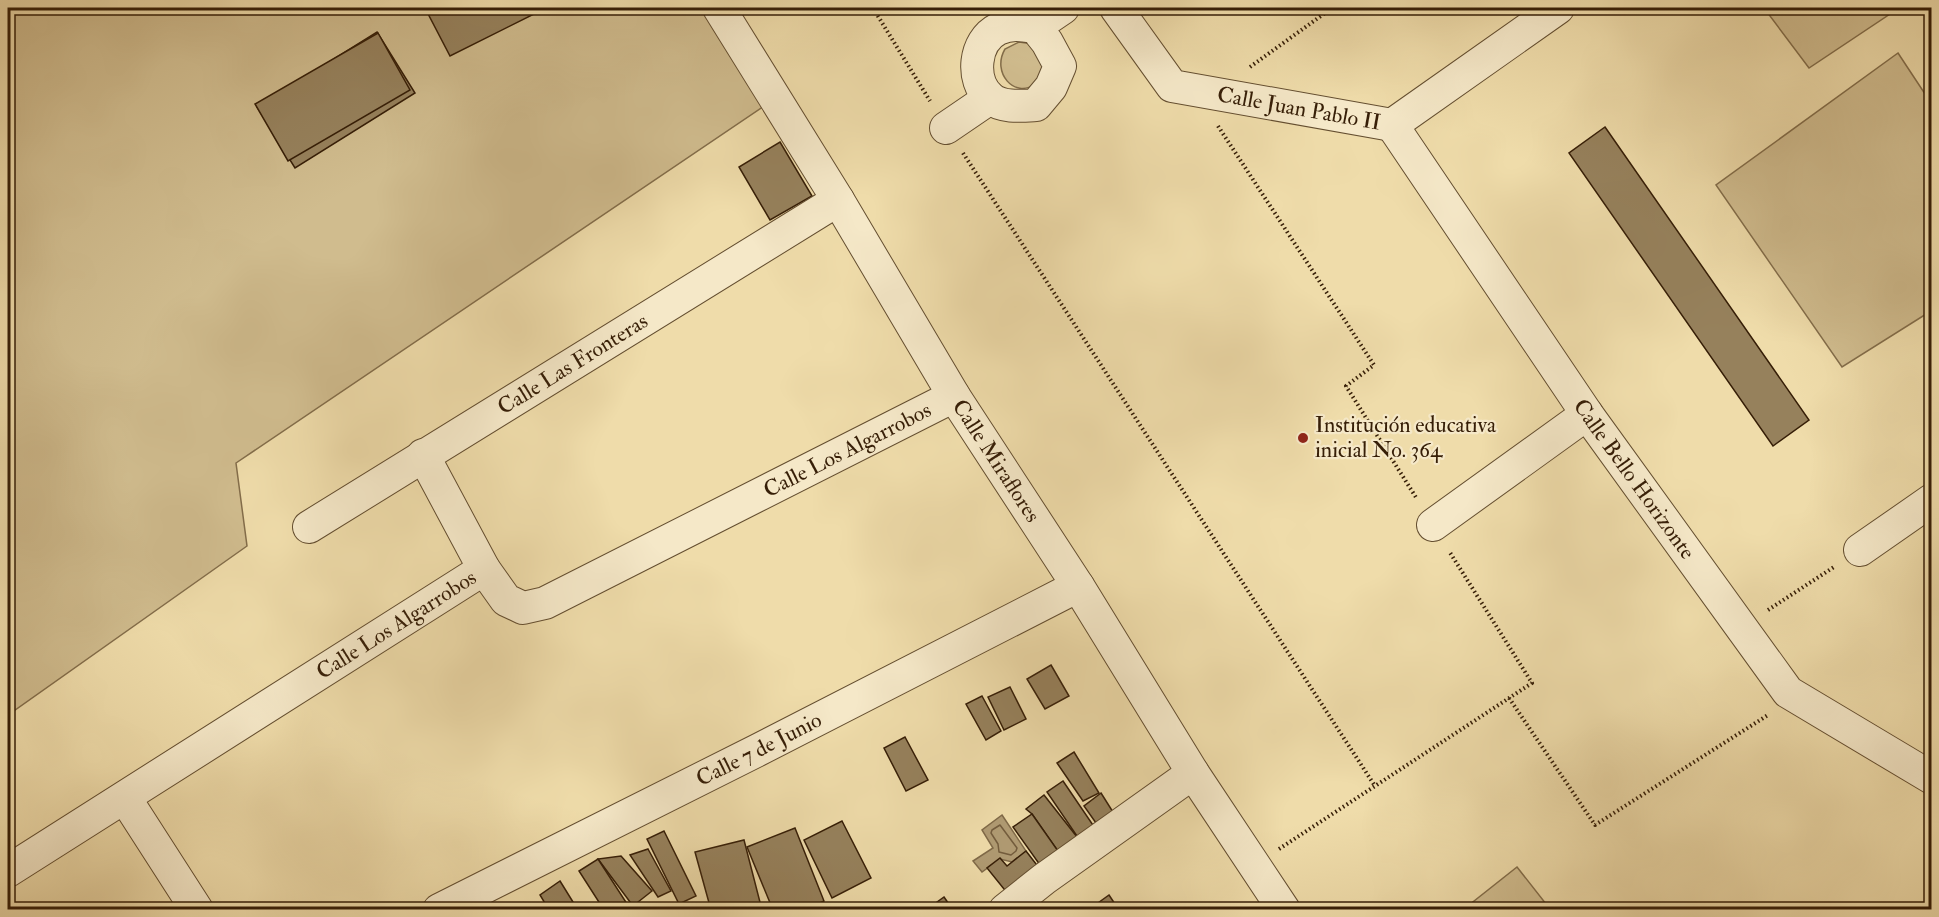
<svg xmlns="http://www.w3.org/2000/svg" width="1939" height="917" font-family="'IM FELL Double Pica',serif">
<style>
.green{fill:#d0bc8e;stroke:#836d4a;stroke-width:1.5}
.water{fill:#b09b73;stroke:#7f6948;stroke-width:1.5}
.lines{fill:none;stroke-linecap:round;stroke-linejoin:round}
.shore{stroke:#735c3d;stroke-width:1.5}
.building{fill:#96815c;stroke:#361e07;stroke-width:1.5}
.minor-casing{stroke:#644e30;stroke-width:34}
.path{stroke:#361e07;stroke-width:4;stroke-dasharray:1.5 3;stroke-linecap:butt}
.minor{stroke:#f5e8c8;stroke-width:32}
.poi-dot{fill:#8f2418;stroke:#f5e8c8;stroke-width:2}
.labels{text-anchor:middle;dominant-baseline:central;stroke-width:4.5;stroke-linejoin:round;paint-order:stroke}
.street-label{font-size:22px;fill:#361e07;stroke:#f5e8c8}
.poi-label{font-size:22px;fill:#361e07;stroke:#f5e8c8;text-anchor:start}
</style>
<rect width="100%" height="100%" fill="#efdcaa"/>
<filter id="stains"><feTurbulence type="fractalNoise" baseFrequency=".00333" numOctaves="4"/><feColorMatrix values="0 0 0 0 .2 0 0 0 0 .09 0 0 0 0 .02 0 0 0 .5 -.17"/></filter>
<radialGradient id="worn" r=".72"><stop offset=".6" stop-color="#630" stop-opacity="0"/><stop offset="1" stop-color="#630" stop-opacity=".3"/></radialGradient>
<g class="green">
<path d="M8,8H734L788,90L236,463L247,546L8,715Z"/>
<path d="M1764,8H1899L1809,68Z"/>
<path d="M1019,42L1033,44L1046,62C1043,69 1040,80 1035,84C1015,99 991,73 1005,49Z"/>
<path d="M1898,53L1931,103V311L1842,367L1716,185Z"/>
<path d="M1517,867L1550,909H1464Z"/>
</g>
<path class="water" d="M1002,815L1026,851L1012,862L1000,859L982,872L973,861L993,848L982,830Z"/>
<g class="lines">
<path class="shore" d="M1000,825L1017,848L1016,851L1011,855L999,852L998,844L991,833L992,830Z"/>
</g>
<g class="building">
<path d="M425,8H546L450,56Z"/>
<path d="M377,32L415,93L295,168L257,107Z"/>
<path d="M378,33L410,90L288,161L255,104Z"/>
<path d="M1605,127L1809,420L1773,446L1569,153Z"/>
<path d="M780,142L812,196L770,220L739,167Z"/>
<path d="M1051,665L1069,696L1045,709L1027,679Z"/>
<path d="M1010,687L1026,719L1004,730L988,697Z"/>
<path d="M982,696L1001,731L986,740L966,704Z"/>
<path d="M905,737L928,780L906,791L884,748Z"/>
<path d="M1074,752L1099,793L1083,801L1057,763Z"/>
<path d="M1063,781L1097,831L1081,842L1047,792Z"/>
<path d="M1101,793L1113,812L1096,823L1084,806Z"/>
<path d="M1044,795L1081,842L1062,857L1032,814L1026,809Z"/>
<path d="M1032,814L1058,851L1040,865L1013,827Z"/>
<path d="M842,821L871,878L832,898L804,840Z"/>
<path d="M795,828L824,901L803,910H773L747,847Z"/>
<path d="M664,831L696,896L679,904L647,839Z"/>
<path d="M744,840L762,910H711L695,852Z"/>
<path d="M648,849L671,891L658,897L630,855Z"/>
<path d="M1026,851L1040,869L1008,894L987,868L1000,858L1007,866Z"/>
<path d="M621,856L652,891L633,906L598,859Z"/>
<path d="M598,859L631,910H604L579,871Z"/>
<path d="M560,881L578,910H549L540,895Z"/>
<path d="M1109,895L1119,910H1092L1091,908Z"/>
<path d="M944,897L953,910H926Z"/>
<path d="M523,903L526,910H513Z"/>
</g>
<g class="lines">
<g class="minor-casing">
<g id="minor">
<path id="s1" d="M719,8L838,200L954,396L1078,586L1193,773L1284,910"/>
<path id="s2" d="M1116,8L1172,86L1392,125L1558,8"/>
<path d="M1035,27L1047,42L1060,66L1051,87L1036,105C1021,106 1002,108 990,98C970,80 974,41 998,29C1011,23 1022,25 1035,27L1063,8"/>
<path id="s3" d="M1392,125L1587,414L1788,692L1932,778"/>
<path d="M946,128L990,98"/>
<path d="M423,455L484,569"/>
<path d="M1433,525L1587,414"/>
<path id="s4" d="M309,527L838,200"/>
<path d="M1860,550L1932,500"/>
<path d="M125,798L197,910"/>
<path id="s5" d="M8,871L484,569L506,600L523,608L545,603L954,396"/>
<path id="s6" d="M439,910L758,750L1078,586"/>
<path d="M1005,910L1044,879L1193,773"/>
</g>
</g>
<g class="path">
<path d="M873,8L930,101"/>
<path d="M1250,67L1332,8"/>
<path d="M1218,126L1374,365L1346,386L1417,499"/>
<path d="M963,153L1375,786"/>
<path d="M1768,610L1834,567"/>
<path d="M1509,698L1595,825L1768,715"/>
<path d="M1279,849L1532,683L1449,551"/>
</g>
<use href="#minor" class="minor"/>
</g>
<circle class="poi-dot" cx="1303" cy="438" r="6"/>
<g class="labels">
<g class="street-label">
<text stroke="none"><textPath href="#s2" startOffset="225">Calle Juan Pablo II</textPath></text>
<text stroke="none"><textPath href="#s4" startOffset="310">Calle Las Fronteras</textPath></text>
<text stroke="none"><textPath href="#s5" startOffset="982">Calle Los Algarrobos</textPath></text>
<text stroke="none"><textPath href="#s1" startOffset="531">Calle Miraflores</textPath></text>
<text stroke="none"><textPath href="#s3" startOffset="429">Calle Bello Horizonte</textPath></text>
<text stroke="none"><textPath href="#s5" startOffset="460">Calle Los Algarrobos</textPath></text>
<text stroke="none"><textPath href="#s6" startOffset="358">Calle 7 de Junio</textPath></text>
</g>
<g class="poi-label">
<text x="1315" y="425">Institución educativa<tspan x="1315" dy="25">inicial No. 364</tspan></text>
</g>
</g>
<rect width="1939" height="917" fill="none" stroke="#efdcaa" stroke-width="30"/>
<rect x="9" y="9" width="1921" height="899" fill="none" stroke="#361e07" stroke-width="3"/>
<rect x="15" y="15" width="1909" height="887" fill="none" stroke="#361e07" stroke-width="1.5"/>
<rect width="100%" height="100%" filter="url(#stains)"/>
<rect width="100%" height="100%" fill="url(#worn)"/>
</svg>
